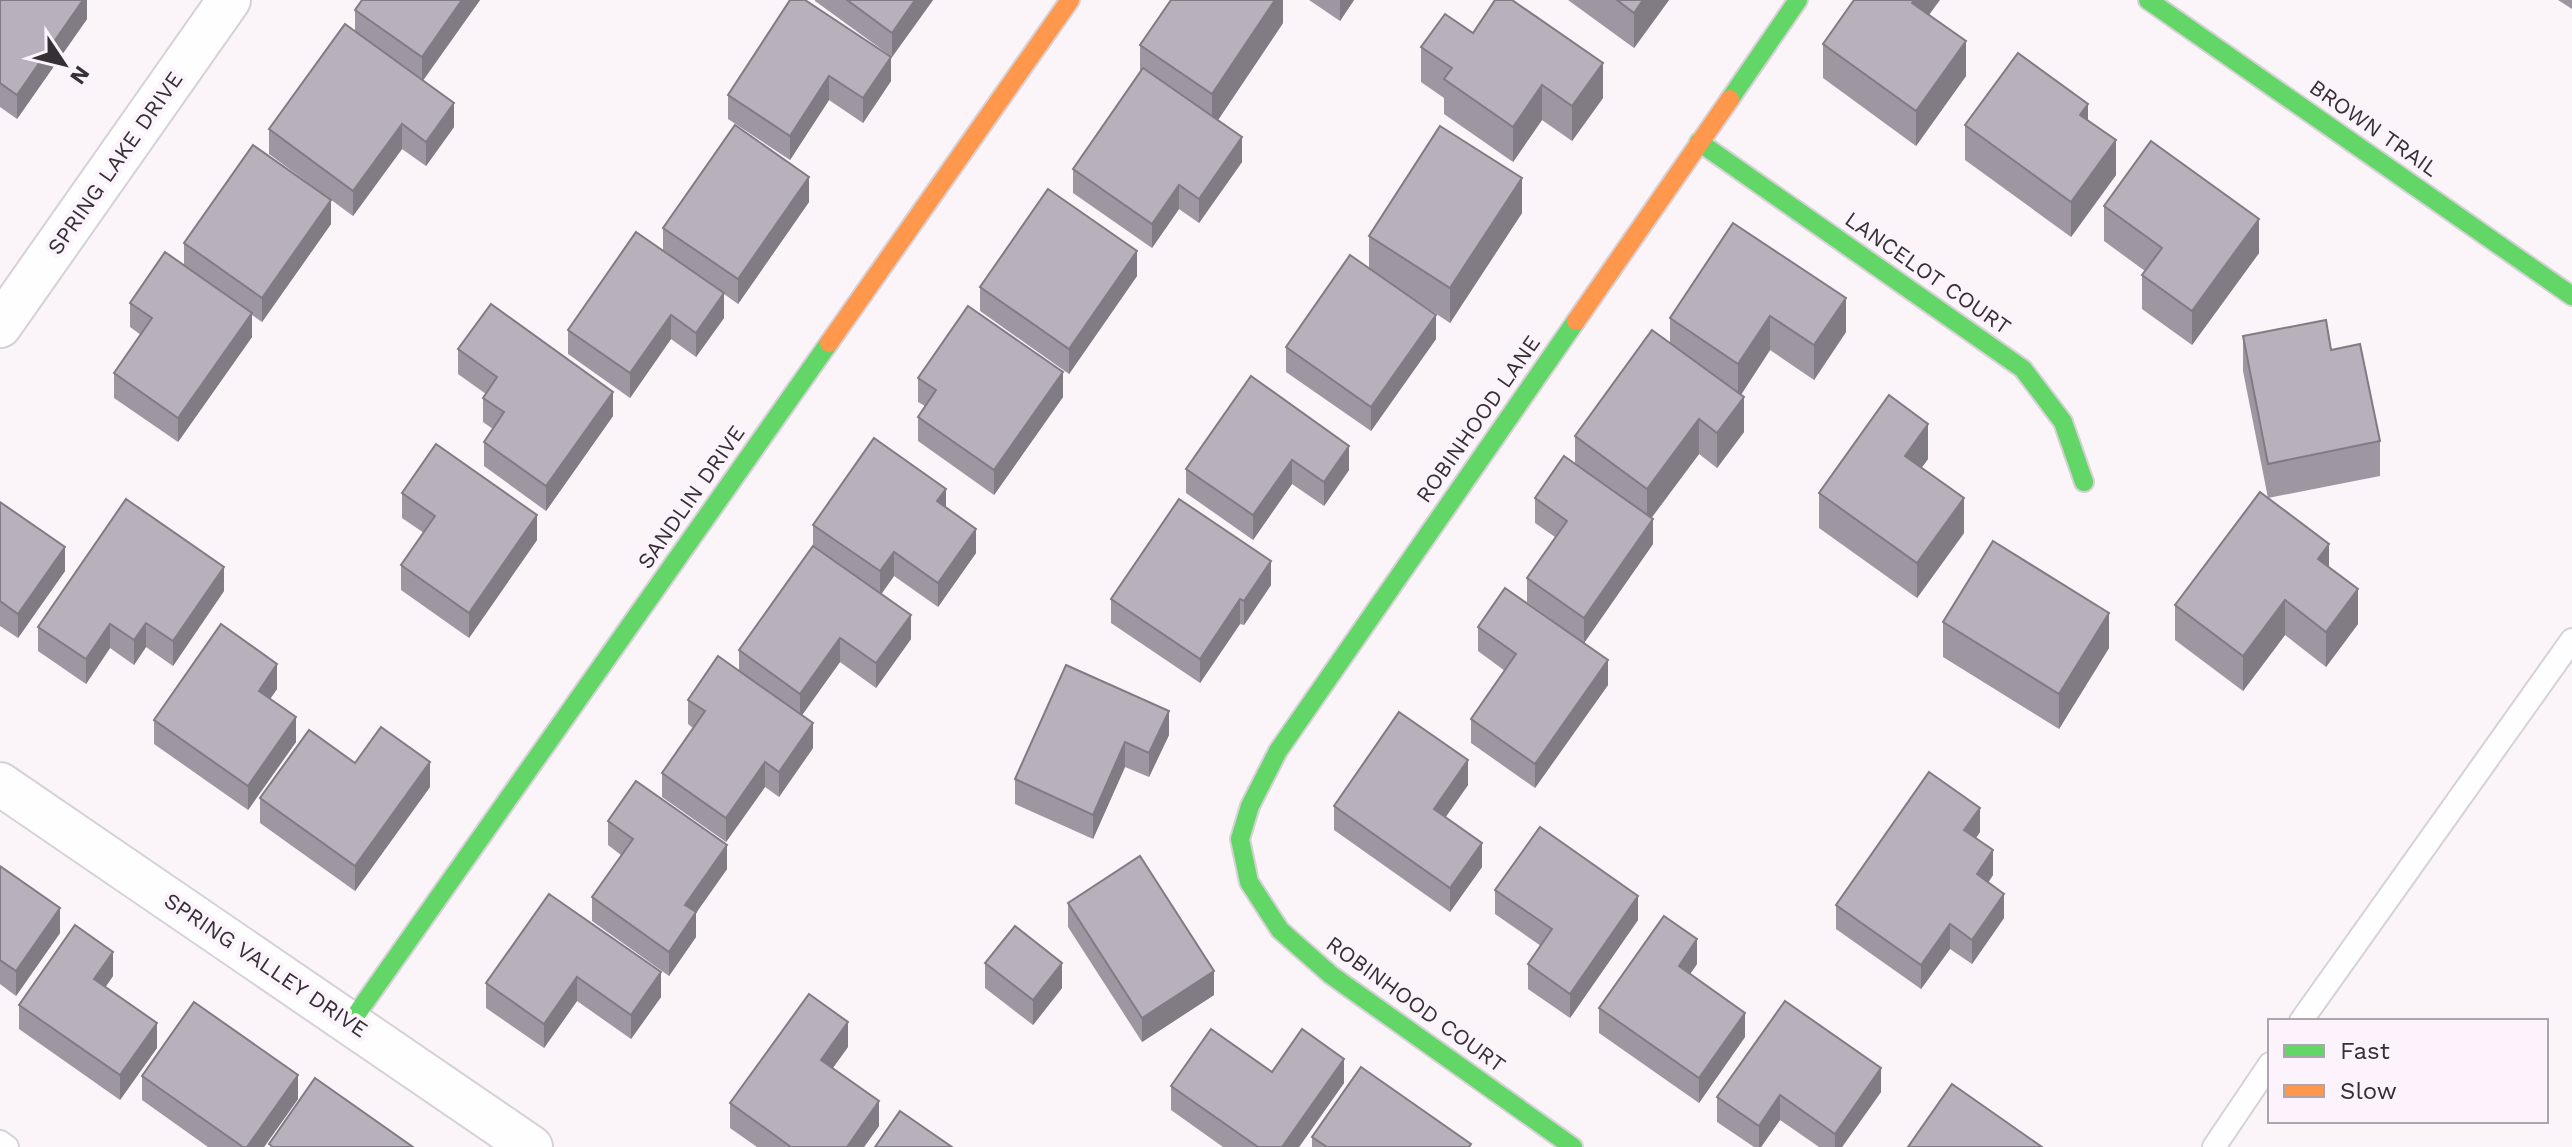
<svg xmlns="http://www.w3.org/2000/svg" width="2572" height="1147" font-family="'Work Sans',sans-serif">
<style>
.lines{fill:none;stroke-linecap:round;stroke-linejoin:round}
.lane-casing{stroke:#d6d1d5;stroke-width:26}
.street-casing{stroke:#d6d1d5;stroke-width:46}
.fast-casing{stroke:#d6d1d5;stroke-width:22}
.slow-casing{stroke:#d6d1d5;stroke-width:22}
.lane{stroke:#fefefe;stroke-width:22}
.street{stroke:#fefefe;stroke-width:42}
.fast{stroke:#63d668;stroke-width:18}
.slow{stroke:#ff974d;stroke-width:18}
.wall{fill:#9e97a1}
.shaded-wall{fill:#817b83}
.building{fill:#b8b0bb;stroke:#817b83;stroke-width:2}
.labels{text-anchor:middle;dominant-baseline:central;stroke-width:8;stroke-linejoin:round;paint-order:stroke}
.street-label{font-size:22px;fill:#343034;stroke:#fdf3fc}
</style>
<rect width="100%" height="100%" fill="#fbf5fa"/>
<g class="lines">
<g class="lane-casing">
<g id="lane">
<path d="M2301,1021L2572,640"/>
<path d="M0,1142L7,1147"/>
<path d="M2214,1147L2270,1064"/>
</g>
</g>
<g class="street-casing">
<g id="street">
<path d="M0,326L229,0"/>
<path d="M0,784L531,1147"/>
</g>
</g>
<g class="fast-casing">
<g id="fast">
<path d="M2148,0L2572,296"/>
<path d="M1730,99L1798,0"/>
<path d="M1699,142L2023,369L2063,422L2084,482"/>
<path d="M351,1022L829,343"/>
<path d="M1573,1147L1331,975L1280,930L1249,882L1240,839L1250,806L1278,751L1576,321"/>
</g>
</g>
<g class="slow-casing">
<g id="slow">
<path d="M1576,321L1730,99"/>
<path d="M829,343L1070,0"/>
</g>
</g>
<use href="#lane" class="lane"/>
<use href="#street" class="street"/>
<use href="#fast" class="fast"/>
<use href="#slow" class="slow"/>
</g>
<g class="wall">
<path d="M0,0H87V19L17,119L0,107Z"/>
<path d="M480,0L423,80L454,127L426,166L402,149L353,216L269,154V129L355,31V10Z"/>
<path d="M790,0L891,81L863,123L829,100L790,160L728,119V95Z"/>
<path d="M815,0H933L892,57L815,1Z"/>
<path d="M1283,0V23L1218,120L1242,162L1199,223L1179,209L1152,248L1073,193V169L1140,73V45Z"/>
<path d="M1309,0H1354L1340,21Z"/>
<path d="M1568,0H1669L1634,48Z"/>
<path d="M2558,0H2572V9Z"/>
<path d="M1929,15L1966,76L1916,146L1823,78V44Z"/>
<path d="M1473,33L1603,98L1572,141L1542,120L1513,162L1444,114V98L1421,82V47Z"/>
<path d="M1965,125L2116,175L2071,237L1965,160Z"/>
<path d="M809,202L738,304L724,294V318L696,357L671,339L630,398L568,354V330L663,251V228Z"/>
<path d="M2104,206L2259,253L2192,345L2142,309V275L2145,271L2104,241Z"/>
<path d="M1522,213L1450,323L1417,301L1436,339L1371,431L1286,372V347L1369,268V236Z"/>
<path d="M1733,223L1846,332L1814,380L1770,350L1741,395L1744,432L1717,468L1699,454L1651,518L1653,544L1584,643L1527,602V578L1555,537L1535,523V498L1575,464V436L1670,343V318Z"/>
<path d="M331,224L262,322L252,315V337L178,442L114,398V373L141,335L130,327V303L184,266V243Z"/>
<path d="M1137,276L1069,374L980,311V287Z"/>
<path d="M2243,336L2331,350L2380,441V476L2268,498L2329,567L2358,624L2326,667L2285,635L2243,691L2175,640V605L2268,498L2243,371Z"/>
<path d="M458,349L613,416L546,511L484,466V442L493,429L483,422V398L486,394L458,374Z"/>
<path d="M1251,376L1349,470L1324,506L1292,484L1253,540L1186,493V469Z"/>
<path d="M918,378L1063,397L994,495L918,441V417L925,406L918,402Z"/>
<path d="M1928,459L1921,468L1964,533L1917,598L1819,528V493Z"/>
<path d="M402,493L537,540L469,638L401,590V565L424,533L402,518Z"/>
<path d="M0,502L65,571L18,638L0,626Z"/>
<path d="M946,507L976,553L938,607L894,576L881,594L911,639L876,688L840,662L802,715L813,748L779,797L765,787L726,842L662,797V773L693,728L688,724V700L739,671V650L813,546V525Z"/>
<path d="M1271,585L1244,625L1240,624L1200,683L1111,623V599Z"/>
<path d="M224,591L173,666L146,647L134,665L110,648L86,684L38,651V627Z"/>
<path d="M1943,622L2109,648L2059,729L1943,657Z"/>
<path d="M1478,627L1608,685L1535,788L1471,743V719L1505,671L1478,651Z"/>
<path d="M1066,665L1169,735L1149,777L1125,767L1093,839L1015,804V779Z"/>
<path d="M277,689L270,699L296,742L248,810L154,744V720Z"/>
<path d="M1468,785L1445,817L1482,867L1450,912L1334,830V806Z"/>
<path d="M430,787L355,891L260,823V798Z"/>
<path d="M608,821L727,869L696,913V937L669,976L592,921V897L621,855L608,845Z"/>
<path d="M1980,832L1976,838L1993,875L1988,883L2004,918L1972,964L1950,949L1921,989L1836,929V905Z"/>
<path d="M0,866L60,933L16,996L0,984Z"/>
<path d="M1495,890L1638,920L1570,1018L1528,989V964L1541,946L1495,914Z"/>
<path d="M549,894L661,997L631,1039L577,1001L544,1048L486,1008V983Z"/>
<path d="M1068,903L1214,995L1142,1042L1068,927Z"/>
<path d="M985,963L1062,988L1033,1025L985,988Z"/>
<path d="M1697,964L1690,974L1745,1037L1699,1103L1599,1033V1008Z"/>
<path d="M113,976L105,987L157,1048L120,1100L19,1029V1005Z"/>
<path d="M848,1047L833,1068L879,1126L864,1147H757L730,1128V1103Z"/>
<path d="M1272,1072L1344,1083L1299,1147H1223L1171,1110V1086Z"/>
<path d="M142,1076L298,1099L264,1147H208L142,1100Z"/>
<path d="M1881,1092L1842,1147H1819L1780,1120L1761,1147H1754L1717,1122V1097Z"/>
<path d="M1312,1137L1471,1147H1312Z"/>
</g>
<g class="shaded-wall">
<path d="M83,0H87V19L17,119V95Z"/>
<path d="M462,0H480L422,82V57Z"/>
<path d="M915,0H933L892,57V33Z"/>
<path d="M1275,0H1283V23L1212,129V94Z"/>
<path d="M1340,0H1354L1340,21Z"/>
<path d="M1643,0H1669L1634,48V13Z"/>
<path d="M1914,0H1940L1912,38V3Z"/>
<path d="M1966,41V76L1916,146V111Z"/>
<path d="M891,57V81L863,123V98Z"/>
<path d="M1603,63V98L1572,141V106Z"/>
<path d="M829,76V100L790,160V136Z"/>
<path d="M1542,85V120L1513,162V127Z"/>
<path d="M454,103V127L426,166V142Z"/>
<path d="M2088,104V139L2080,115Z"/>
<path d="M402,124V149L353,216V191Z"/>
<path d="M1242,137V162L1199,223V199Z"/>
<path d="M2116,140V175L2071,237V202Z"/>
<path d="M809,177V202L738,304V279Z"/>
<path d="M1522,178V213L1450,323V288Z"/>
<path d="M1179,185V209L1152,248V224Z"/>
<path d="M331,200V224L262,322V298Z"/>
<path d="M2259,219V253L2192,345V311Z"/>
<path d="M1137,251V276L1069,374V349Z"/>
<path d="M724,293V318L696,357V333Z"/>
<path d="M1846,298V332L1814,380V345Z"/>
<path d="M252,313V337L178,442V418Z"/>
<path d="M671,315V339L630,398V373Z"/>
<path d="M1436,315V339L1371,431V407Z"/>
<path d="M1770,316V350L1738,399V364Z"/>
<path d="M1063,372V397L994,495V470Z"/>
<path d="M613,392V416L546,511V486Z"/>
<path d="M1744,397V432L1717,468V433Z"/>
<path d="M1699,419V454L1647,524V489Z"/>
<path d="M1928,424V459L1905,491V456Z"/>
<path d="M1349,446V470L1324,506V482Z"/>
<path d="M1292,460V484L1253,540V515Z"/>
<path d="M946,489V513L937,501Z"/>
<path d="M1964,498V533L1917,598V563Z"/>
<path d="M537,515V540L469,638V613Z"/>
<path d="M1653,519V544L1584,643V618Z"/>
<path d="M976,529V553L938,607V583Z"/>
<path d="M2329,544V579L2318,559Z"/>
<path d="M65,547V571L18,638V614Z"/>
<path d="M894,552V576L880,596V571Z"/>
<path d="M1271,561V585L1244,625V601Z"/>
<path d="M224,567V591L173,666V641Z"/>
<path d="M2358,589V624L2326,667V632Z"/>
<path d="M1240,599V624L1200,683V659Z"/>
<path d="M2285,600V635L2243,691V656Z"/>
<path d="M2109,613V648L2059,729V694Z"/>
<path d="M911,615V639L876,688V663Z"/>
<path d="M146,623V647L134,665V640Z"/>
<path d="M110,624V648L86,684V659Z"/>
<path d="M840,638V662L800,718V694Z"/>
<path d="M1608,660V685L1535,788V764Z"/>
<path d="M277,664V689L259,715V691Z"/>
<path d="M1169,711V735L1149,777V753Z"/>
<path d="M296,717V742L248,810V786Z"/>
<path d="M813,723V748L779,797V772Z"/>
<path d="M1125,742V767L1093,839V815Z"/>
<path d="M1468,760V785L1434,834V809Z"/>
<path d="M430,762V787L355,891V866Z"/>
<path d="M765,762V787L726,842V818Z"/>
<path d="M1980,808V832L1964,855V830Z"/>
<path d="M1482,843V867L1450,912V888Z"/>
<path d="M727,845V869L696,913V937L669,976V952L685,905Z"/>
<path d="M1993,850V875L1977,899V874Z"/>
<path d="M2004,894V918L1972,964V940Z"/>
<path d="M1638,896V920L1570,1018V994Z"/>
<path d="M60,908V933L16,996V971Z"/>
<path d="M1950,924V949L1921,989V965Z"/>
<path d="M1697,939V964L1679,990V966Z"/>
<path d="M113,952V976L94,1004V979Z"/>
<path d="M1062,963V988L1033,1025V1000Z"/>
<path d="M1214,971V995L1142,1042V1018Z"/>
<path d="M661,972V997L631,1039V1015Z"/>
<path d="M577,977V1001L544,1048V1024Z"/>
<path d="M1745,1013V1037L1699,1103V1078Z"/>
<path d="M848,1022V1047L821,1084V1060Z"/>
<path d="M157,1023V1048L120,1100V1075Z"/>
<path d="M1344,1059V1083L1299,1147H1282Z"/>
<path d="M1881,1068V1092L1842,1147H1835V1134Z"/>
<path d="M298,1075V1099L264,1147H247Z"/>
<path d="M1780,1095V1120L1761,1147H1759V1126Z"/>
<path d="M879,1101V1126L864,1147H847Z"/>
</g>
<g class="building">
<path d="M0,0H83L17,95L0,83Z"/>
<path d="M362,0H462L422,57L355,10Z"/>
<path d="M790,0H805L891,57L863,98L829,76L790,136L728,95Z"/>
<path d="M847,0H915L892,33Z"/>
<path d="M1171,0H1275L1212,94L1140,45Z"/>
<path d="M1495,0H1512L1603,63L1572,106L1542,85L1513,127L1444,79L1452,68L1421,47L1445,14L1473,33Z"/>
<path d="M1617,0H1643L1634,13Z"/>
<path d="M1854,0H1914L1912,3L1966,41L1916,111L1823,44Z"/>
<path d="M345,24L454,103L426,142L402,124L353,191L269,129Z"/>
<path d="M2018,53L2088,104L2080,115L2116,140L2071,202L1965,125Z"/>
<path d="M1143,68L1242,137L1199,199L1179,185L1152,224L1073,169Z"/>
<path d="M735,125L809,177L738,279L663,228Z"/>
<path d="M1440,126L1522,178L1450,288L1369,236Z"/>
<path d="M2151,141L2259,219L2192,311L2142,275L2162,248L2104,206Z"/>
<path d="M253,145L331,200L262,298L184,243Z"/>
<path d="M1048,189L1137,251L1069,349L980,287Z"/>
<path d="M1733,223L1846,298L1814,345L1770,316L1738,364L1670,318Z"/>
<path d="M636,232L724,293L696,333L671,315L630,373L568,330Z"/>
<path d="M165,252L252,313L178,418L114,373L152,318L130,303Z"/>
<path d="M1350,255L1436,315L1371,407L1286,347Z"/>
<path d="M491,304L613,392L546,486L484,442L504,412L483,398L497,377L458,349Z"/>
<path d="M968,306L1063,372L994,470L918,417L936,390L918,378Z"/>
<path d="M2326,320L2331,350L2360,344L2380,441L2268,464L2243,336Z"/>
<path d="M1652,330L1744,397L1717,433L1699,419L1647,489L1575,436Z"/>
<path d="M1251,376L1349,446L1324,482L1292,460L1253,515L1186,469Z"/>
<path d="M1889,395L1928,424L1905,456L1964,498L1917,563L1819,493Z"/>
<path d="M874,438L946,489L937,501L976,529L938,583L894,552L880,571L813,525Z"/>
<path d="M436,444L537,515L469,613L401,565L435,516L402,493Z"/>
<path d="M1564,456L1653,519L1584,618L1527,578L1567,521L1535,498Z"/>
<path d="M2260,492L2329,544L2318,559L2358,589L2326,632L2285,600L2243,656L2175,605Z"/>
<path d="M126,499L224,567L173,641L146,623L134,640L110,624L86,659L38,627Z"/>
<path d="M1179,499L1271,561L1244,601L1240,599L1200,659L1111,599Z"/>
<path d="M0,502L65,547L18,614L0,601Z"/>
<path d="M1993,541L2109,613L2059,694L1943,622Z"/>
<path d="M813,546L911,615L876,663L840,638L800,694L739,650Z"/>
<path d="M1505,588L1608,660L1535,764L1471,719L1516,654L1478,627Z"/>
<path d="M221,624L277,664L259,691L296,717L248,786L154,720Z"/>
<path d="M718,656L813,723L779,772L765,762L726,818L662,773L705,711L688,700Z"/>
<path d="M1066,665L1169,711L1149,753L1125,742L1093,815L1015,779Z"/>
<path d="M1399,712L1468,760L1434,809L1482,843L1450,888L1334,806Z"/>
<path d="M381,727L430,762L355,866L260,798L309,730L355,763Z"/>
<path d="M1929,772L1980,808L1964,830L1993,850L1977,874L2004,894L1972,940L1950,924L1921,965L1836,905Z"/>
<path d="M636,781L727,845L685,905L696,912L669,952L592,897L633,839L608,821Z"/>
<path d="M1540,827L1638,896L1570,994L1528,964L1552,929L1495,890Z"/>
<path d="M1140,856L1214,971L1142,1018L1068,903Z"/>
<path d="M0,866L60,908L16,971L0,960Z"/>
<path d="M549,894L661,972L631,1015L577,977L544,1024L486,983Z"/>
<path d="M1664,916L1697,939L1679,966L1745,1013L1699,1078L1599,1008Z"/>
<path d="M75,925L113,952L94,979L157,1023L120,1075L19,1005Z"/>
<path d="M1015,926L1062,963L1033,1000L985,963Z"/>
<path d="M809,994L848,1022L821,1060L879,1101L847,1147H791L730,1103Z"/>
<path d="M1785,1001L1881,1068L1835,1134L1780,1095L1759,1126L1717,1097Z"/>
<path d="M194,1002L298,1075L247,1147H243L142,1076Z"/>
<path d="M1211,1029L1272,1072L1302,1029L1344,1059L1282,1147H1258L1171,1086Z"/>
<path d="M1361,1067L1471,1144L1469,1147H1327L1312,1137Z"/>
<path d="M315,1078L413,1147H273L269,1144Z"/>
<path d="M1952,1084L2042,1147H1908Z"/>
<path d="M900,1111L952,1147H875Z"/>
</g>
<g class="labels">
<g class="street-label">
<text transform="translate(2374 128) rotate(35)">BROWN TRAIL</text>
<text transform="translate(115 163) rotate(-55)">SPRING LAKE DRIVE</text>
<text transform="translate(1928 273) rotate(35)">LANCELOT COURT</text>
<text transform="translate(1478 419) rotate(-55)">ROBINHOOD LANE</text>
<text transform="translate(691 497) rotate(-55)">SANDLIN DRIVE</text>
<text transform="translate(266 965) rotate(34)">SPRING VALLEY DRIVE</text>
<text transform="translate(1416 1004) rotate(36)">ROBINHOOD COURT</text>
</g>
</g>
<rect x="2268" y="1019" width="280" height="104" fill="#fdf3fc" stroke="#ada5ac" stroke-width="2"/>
<rect x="2284" y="1045" width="40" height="12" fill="#63d668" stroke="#ada5ac" stroke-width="2"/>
<text x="2340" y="1059" font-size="24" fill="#343034">Fast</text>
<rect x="2284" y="1085" width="40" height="12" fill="#ff974d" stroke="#ada5ac" stroke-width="2"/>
<text x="2340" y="1099" font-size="24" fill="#343034">Slow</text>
<g transform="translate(64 64) rotate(125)" stroke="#fdf3fc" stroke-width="6" paint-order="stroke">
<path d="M0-6L14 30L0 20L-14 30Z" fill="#343034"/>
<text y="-12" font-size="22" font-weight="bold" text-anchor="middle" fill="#343034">N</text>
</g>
</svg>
